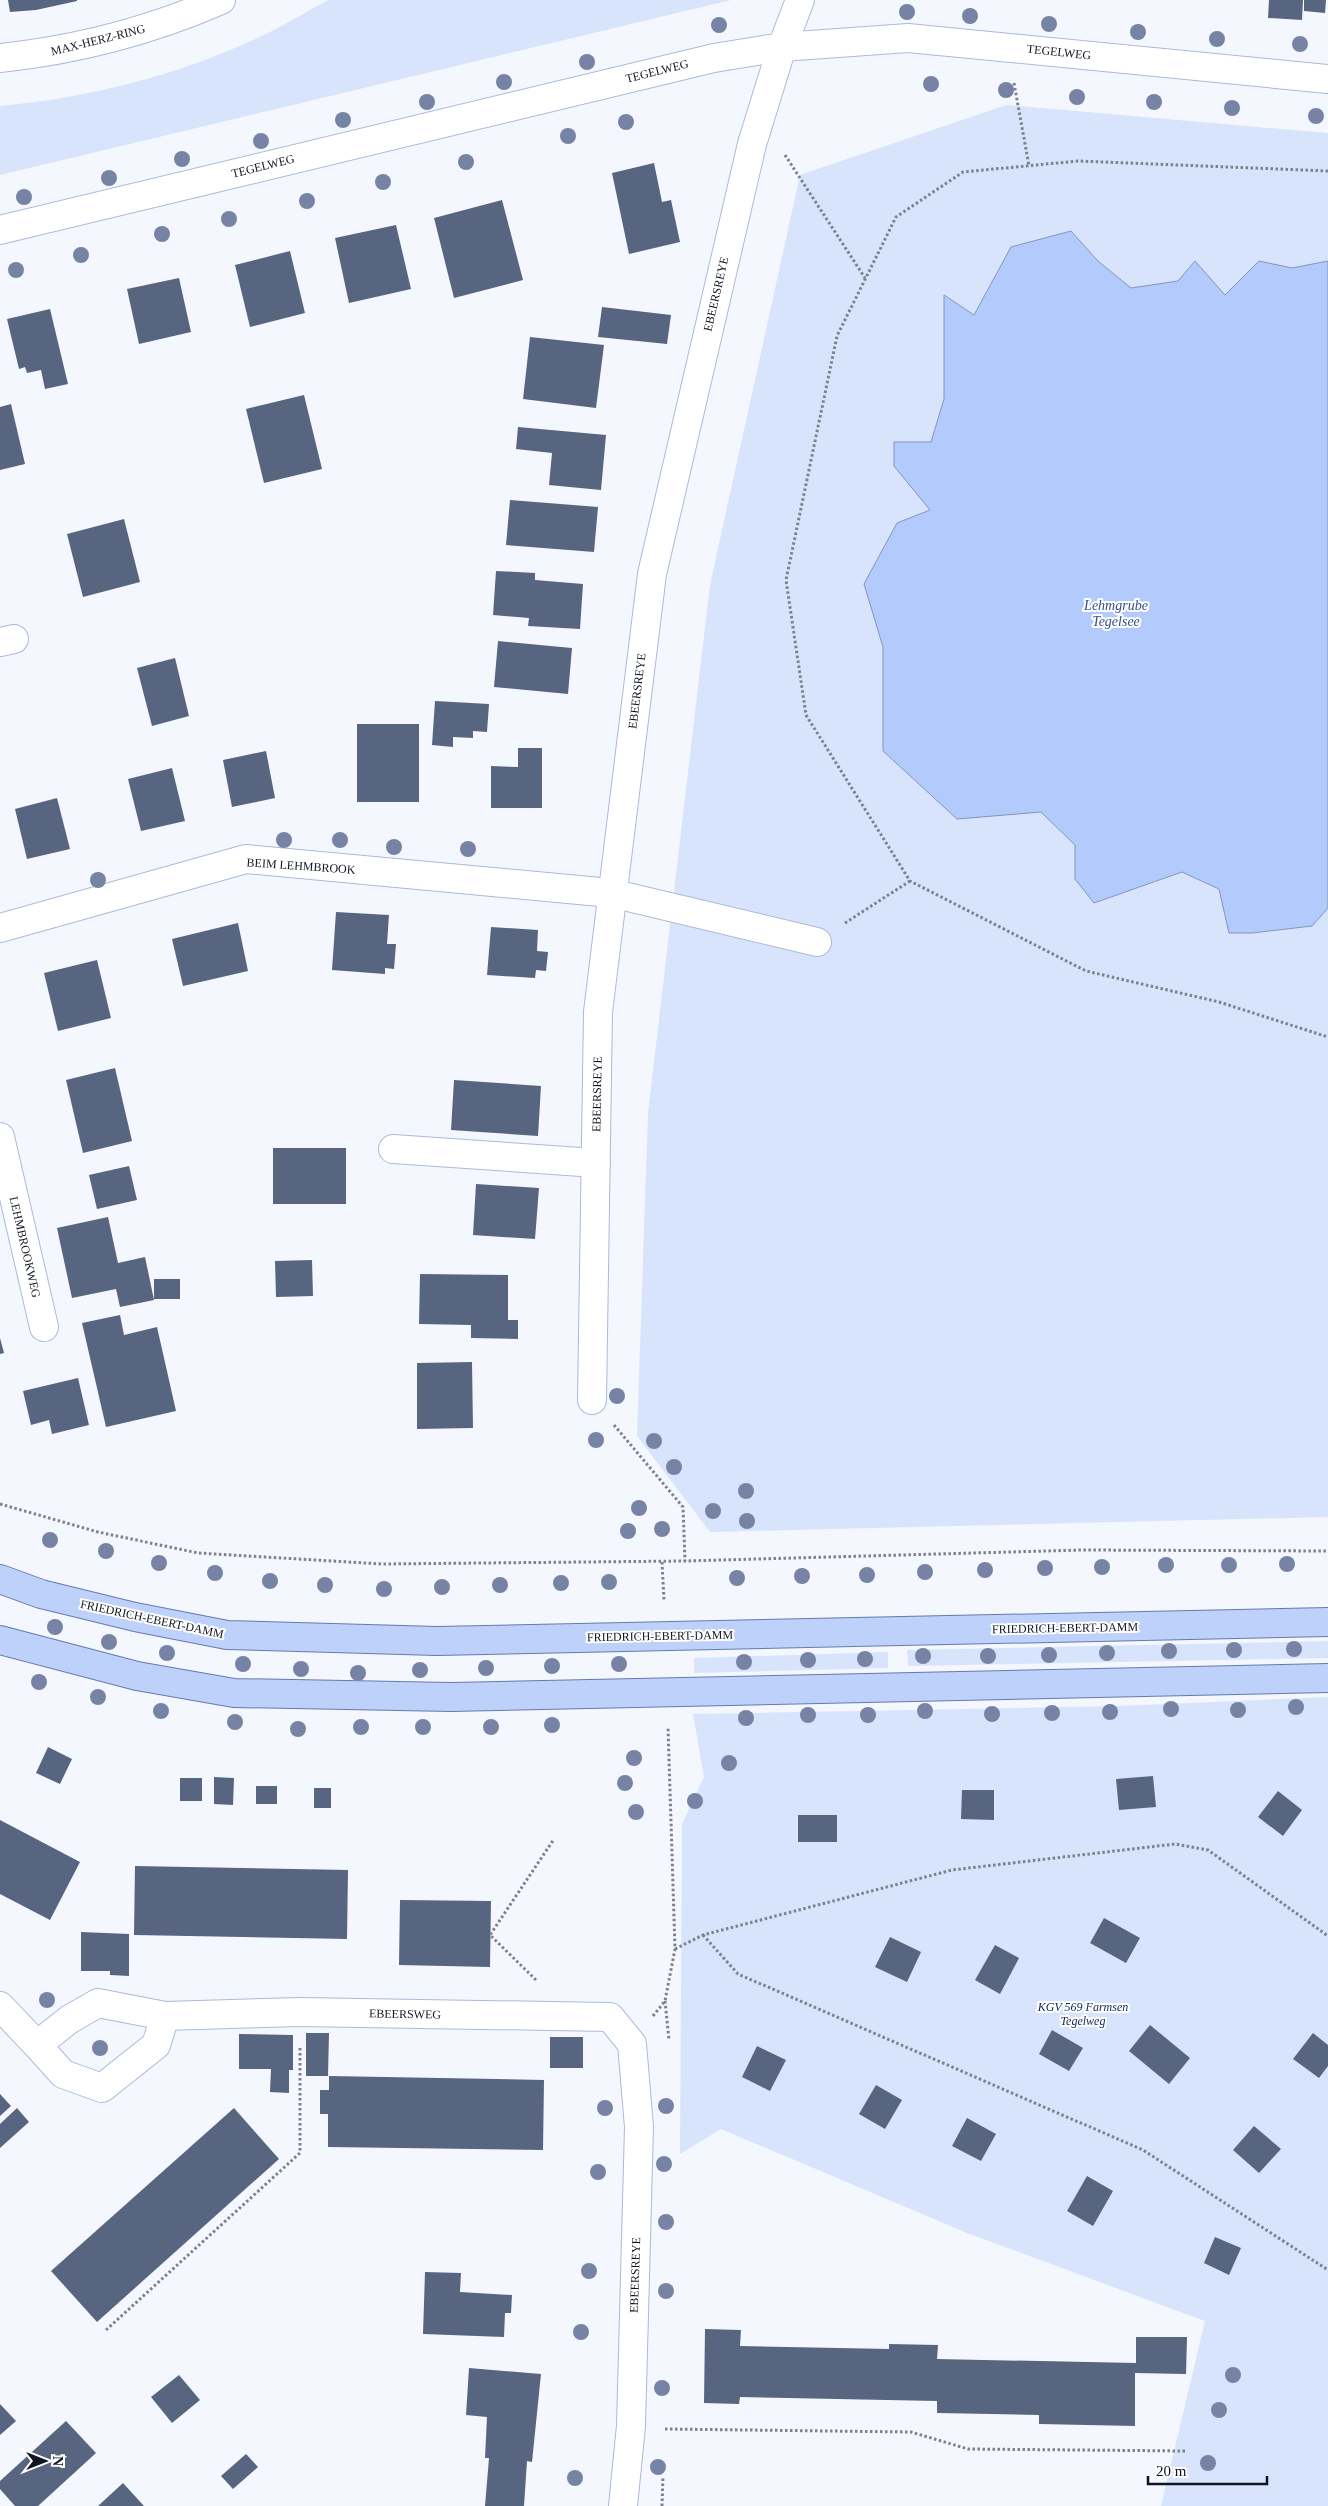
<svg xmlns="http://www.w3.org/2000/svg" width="1328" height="2506" font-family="Georgia,serif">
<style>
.green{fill:#d8e4fb}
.water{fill:#b3cbfc;stroke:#8294ba}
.building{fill:#576581}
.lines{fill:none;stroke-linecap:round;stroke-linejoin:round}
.minor-casing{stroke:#abbad9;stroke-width:30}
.major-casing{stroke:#647bac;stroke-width:30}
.path{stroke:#7d818a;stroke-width:3;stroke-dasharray:2.5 2.5;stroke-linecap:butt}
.minor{stroke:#fff;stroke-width:28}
.major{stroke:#bdd1fa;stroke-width:28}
.tree{fill:#7683a4}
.labels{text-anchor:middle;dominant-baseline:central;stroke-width:4;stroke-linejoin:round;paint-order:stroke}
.street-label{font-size:12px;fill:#101520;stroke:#fff}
.park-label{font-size:12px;font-style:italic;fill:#0e245b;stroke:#fff}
.water-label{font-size:14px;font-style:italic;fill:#334e89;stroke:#fff}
</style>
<rect width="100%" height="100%" fill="#f4f7fe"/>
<g class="green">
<path d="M328,0H731L0,175V106C93,97 183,74 268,33C288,23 308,11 328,0Z"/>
<path d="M1006,105L1328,133V261L1292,268L1259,261L1225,295L1178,281L1131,288L1098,261L1071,231L1011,248L974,315L944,295V399L931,442H894V466L931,510L864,584L883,647V751L957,819L1041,812L1075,845V879L1145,886L1182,872L1312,926L1328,908V1517L710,1532L637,1436L648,1113L710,585L800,175Z"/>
<path d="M1328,1641V1658L908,1666L907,1650Z"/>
<path d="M888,1652V1668L694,1673V1658Z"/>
<path d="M1328,1697V2506H1161L1205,2321L967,2233L721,2129L680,2154L682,1824L704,1777L693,1714L1119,1706Z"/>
</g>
<path class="water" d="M1071,231L1098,261L1131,288L1178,281L1195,261L1225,295L1259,261L1292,268L1328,261V908L1312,926L1252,933H1229L1219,889L1182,872L1094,903L1075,879V845L1041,812L957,819L883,751V647L864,584L897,523L930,510L894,466V442H931L944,399V295L974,315L1011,247Z"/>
<g class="building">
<path d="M8,0H77V1L36,10L10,12Z"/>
<path d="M1269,0H1303L1302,20L1268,18Z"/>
<path d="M1304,0H1326L1325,13L1304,11Z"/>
<path d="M654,163L662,202L671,200L680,242L629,254L612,173Z"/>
<path d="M502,200L523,280L454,298L434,218Z"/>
<path d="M396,225L411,289L349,303L335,238Z"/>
<path d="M290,251L305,313L250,327L235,265Z"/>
<path d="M179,278L191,332L139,344L127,289Z"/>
<path d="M602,307L671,315L667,344L598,337Z"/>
<path d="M50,309L68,384L45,389L41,370L27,373L25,367L19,369L7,319Z"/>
<path d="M530,337L604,345L596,408L523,399Z"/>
<path d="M304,395L322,469L264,483L246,409Z"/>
<path d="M11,404L25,464L0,470V407Z"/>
<path d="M518,427L606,435L601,490L549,485L552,453L516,449Z"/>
<path d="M510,500L598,507L594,552L506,545Z"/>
<path d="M124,519L140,582L83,597L67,534Z"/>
<path d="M496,571L535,573V580L583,584L580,629L528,626L529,618L493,615Z"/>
<path d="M498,641L572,648L568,694L494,687Z"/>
<path d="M175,658L189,716L152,726L137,668Z"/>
<path d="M435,701L489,704L487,732L473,731V738L453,737V747L432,745Z"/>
<rect x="357" y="724" width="62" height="78"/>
<path d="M518,748H542V808H491V766L518,767Z"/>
<path d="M266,751L275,798L232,807L223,760Z"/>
<path d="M172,768L185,821L141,831L128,779Z"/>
<path d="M57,798L70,849L27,859L15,809Z"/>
<path d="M336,912L389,915L387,944H396L394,969L385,968V974L332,970Z"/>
<path d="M238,923L248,971L183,986L172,939Z"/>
<path d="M491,927L538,930L537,951L548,952L546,971L536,970L535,978L487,975Z"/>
<path d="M97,960L111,1018L58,1031L44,973Z"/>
<path d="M115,1068L132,1141L83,1153L66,1080Z"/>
<path d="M454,1080L541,1086L538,1136L451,1130Z"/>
<rect x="273" y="1148" width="73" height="56"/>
<path d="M129,1166L137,1200L97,1209L89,1175Z"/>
<path d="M476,1184L539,1188L535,1239L473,1235Z"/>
<path d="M108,1217L118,1263L145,1257L154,1300L120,1307L116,1289L72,1298L57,1228Z"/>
<path d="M312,1260L313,1296L276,1297L275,1261Z"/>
<path d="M420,1274L508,1275V1320H518V1339L471,1338V1325L419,1324Z"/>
<rect x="154" y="1279" width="26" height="20"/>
<path d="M120,1315L124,1335L157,1327L176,1411L106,1427L82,1323Z"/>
<path d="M0,1338L4,1353L0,1354Z"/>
<path d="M472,1362L473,1428L417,1429V1363Z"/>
<path d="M78,1378L89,1425L52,1434L49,1420L31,1425L23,1391Z"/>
<path d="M48,1747L72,1759L60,1784L36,1773Z"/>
<path d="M1153,1776L1156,1807L1119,1810L1116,1779Z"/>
<path d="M214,1777L234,1778L233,1805L214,1804Z"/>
<rect x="180" y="1778" width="22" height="23"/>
<rect x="256" y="1786" width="21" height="18"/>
<rect x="314" y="1788" width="17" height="20"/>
<path d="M962,1790H994V1820L961,1819Z"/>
<path d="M1278,1791L1302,1810L1283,1836L1258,1817Z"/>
<rect x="798" y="1815" width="39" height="27"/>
<path d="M0,1820L80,1862L50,1920L0,1894Z"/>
<path d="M135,1866L348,1870L347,1939L134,1935Z"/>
<path d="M400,1900L491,1901L490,1967L399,1965Z"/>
<path d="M1104,1918L1140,1938L1126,1963L1090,1943Z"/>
<path d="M81,1932L129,1934V1976L110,1975V1971H81Z"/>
<path d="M890,1937L921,1952L907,1982L875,1967Z"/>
<path d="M995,1945L1019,1958L1000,1994L975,1980Z"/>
<path d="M1150,2025L1190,2058L1169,2084L1129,2051Z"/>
<path d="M1052,2030L1083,2048L1069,2071L1039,2054Z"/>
<path d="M306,2033H329L328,2076H306Z"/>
<path d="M1313,2033L1328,2045V2066L1319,2078L1293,2059Z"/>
<path d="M239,2034L293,2035V2070H289V2093L270,2092L271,2069H239Z"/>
<rect x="550" y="2037" width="33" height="31"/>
<path d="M757,2046L786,2060L770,2091L742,2077Z"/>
<path d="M329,2076L544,2080L543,2150L328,2147V2114H320V2090H329Z"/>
<path d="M876,2085L902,2100L885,2129L859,2114Z"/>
<path d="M0,2094L11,2106L0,2116Z"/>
<path d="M17,2108L29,2122L0,2148V2124Z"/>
<path d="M234,2108L279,2159L97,2322L51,2271Z"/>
<path d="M967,2118L996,2134L981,2161L952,2146Z"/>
<path d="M1254,2126L1281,2149L1259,2173L1233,2150Z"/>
<path d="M1087,2176L1113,2191L1093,2226L1067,2211Z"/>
<path d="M1215,2237L1241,2248L1229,2275L1204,2263Z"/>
<path d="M425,2272L461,2273L460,2292L512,2295L511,2313H505L504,2337L423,2334Z"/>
<path d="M705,2329L741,2330L740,2346L889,2349V2344L938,2345L937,2359L1136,2363V2337H1187L1186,2374L1135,2373V2426L1039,2424V2415L937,2413V2401L740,2397L739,2404L704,2403Z"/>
<path d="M469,2368L541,2374L532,2462L527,2461L524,2506H485L489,2458H485L487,2417L466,2415Z"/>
<path d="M179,2375L200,2400L172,2423L151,2397Z"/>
<path d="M0,2404L16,2421L0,2435Z"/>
<path d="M66,2421L96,2453L38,2506H15L0,2489V2481Z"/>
<path d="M246,2454L258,2467L233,2489L221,2476Z"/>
<path d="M123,2483L144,2506H98Z"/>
</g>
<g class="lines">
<g class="minor-casing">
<g id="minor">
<path d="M0,58C77,50 150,31 221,0"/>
<path d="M0,230L714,58L782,47L908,38L1328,79"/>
<path d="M0,642L14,639"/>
<path d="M0,928L246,859L611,893L817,942"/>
<path d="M0,1137L44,1327"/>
<path d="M393,1149L596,1163"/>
<path d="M592,1400L598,1012L652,574L752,144L782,47L800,0"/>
<path d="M0,2006L37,2045"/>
<path d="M165,2016L156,2045L102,2088L63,2074L37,2045L70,2019L98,2003L165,2016L300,2012L610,2017L632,2044L639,2127L631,2426L623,2506"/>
</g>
</g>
<g class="major-casing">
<g id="major">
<path d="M0,1579L41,1594L135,1617L227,1635L437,1641L1328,1622"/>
<path d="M0,1640L137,1676L234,1693L451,1697L1328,1678"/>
</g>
</g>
<g class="path">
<path d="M1014,83L1029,166"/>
<path d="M785,155L865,278"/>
<path d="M1328,171L1078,161L963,172L896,217L837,336L786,580L806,715L910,881L1086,971L1219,1002L1328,1037"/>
<path d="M845,923L910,881"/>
<path d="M614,1425L683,1507L685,1561"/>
<path d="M0,1504L98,1532L198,1553L382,1564L685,1561L1082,1550L1328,1551"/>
<path d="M662,1562L664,1601"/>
<path d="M703,1935L738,1974L1143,2150L1328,2270"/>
<path d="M675,1949L703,1935L952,1870L1175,1844L1208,1850L1328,1936"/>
<path d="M536,1980L490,1935L554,1839"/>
<path d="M665,2001L669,2040"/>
<path d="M653,2016L665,2001L675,1949L668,1727"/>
<path d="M106,2330L300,2153V2047"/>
<path d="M665,2429L911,2432L968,2449L1186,2451"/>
<path d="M662,2506L663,2476"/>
</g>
<use href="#minor" class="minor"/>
<use href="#major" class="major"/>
</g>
<g class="tree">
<circle cx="907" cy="12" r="8"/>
<circle cx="970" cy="16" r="8"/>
<circle cx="1049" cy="24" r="8"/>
<circle cx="719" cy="25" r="8"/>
<circle cx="1138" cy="32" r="8"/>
<circle cx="1217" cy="39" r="8"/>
<circle cx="1300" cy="44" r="8"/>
<circle cx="587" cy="62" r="8"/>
<circle cx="504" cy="82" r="8"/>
<circle cx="931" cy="84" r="8"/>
<circle cx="1006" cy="90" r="8"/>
<circle cx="1077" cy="97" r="8"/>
<circle cx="427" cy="102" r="8"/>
<circle cx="1154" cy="102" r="8"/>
<circle cx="1232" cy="108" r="8"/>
<circle cx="1316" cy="116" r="8"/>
<circle cx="343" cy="120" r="8"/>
<circle cx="626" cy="122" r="8"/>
<circle cx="568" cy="136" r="8"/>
<circle cx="261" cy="141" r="8"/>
<circle cx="182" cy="159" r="8"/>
<circle cx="466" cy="162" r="8"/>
<circle cx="109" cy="178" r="8"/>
<circle cx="383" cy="182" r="8"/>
<circle cx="24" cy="197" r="8"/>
<circle cx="307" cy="201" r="8"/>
<circle cx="229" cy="219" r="8"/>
<circle cx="162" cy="234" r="8"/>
<circle cx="81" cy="255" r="8"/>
<circle cx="16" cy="270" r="8"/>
<circle cx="284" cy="840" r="8"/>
<circle cx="340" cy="840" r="8"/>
<circle cx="394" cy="847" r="8"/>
<circle cx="468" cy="849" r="8"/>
<circle cx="98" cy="880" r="8"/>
<circle cx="617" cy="1396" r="8"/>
<circle cx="596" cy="1440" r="8"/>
<circle cx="654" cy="1441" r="8"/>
<circle cx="674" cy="1467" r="8"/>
<circle cx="746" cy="1491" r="8"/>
<circle cx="639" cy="1508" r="8"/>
<circle cx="713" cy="1511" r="8"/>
<circle cx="747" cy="1521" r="8"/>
<circle cx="662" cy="1529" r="8"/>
<circle cx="628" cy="1531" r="8"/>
<circle cx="50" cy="1540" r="8"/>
<circle cx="106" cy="1551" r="8"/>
<circle cx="159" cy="1563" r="8"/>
<circle cx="1287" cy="1564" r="8"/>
<circle cx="1166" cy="1565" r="8"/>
<circle cx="1229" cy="1565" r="8"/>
<circle cx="1102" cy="1567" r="8"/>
<circle cx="1045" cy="1568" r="8"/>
<circle cx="985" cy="1570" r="8"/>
<circle cx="925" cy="1572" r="8"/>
<circle cx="215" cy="1573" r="8"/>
<circle cx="867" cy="1575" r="8"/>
<circle cx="802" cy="1576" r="8"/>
<circle cx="737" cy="1578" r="8"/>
<circle cx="270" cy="1581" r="8"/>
<circle cx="609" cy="1582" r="8"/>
<circle cx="561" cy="1583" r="8"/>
<circle cx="325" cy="1585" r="8"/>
<circle cx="500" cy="1585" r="8"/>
<circle cx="442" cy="1587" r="8"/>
<circle cx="384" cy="1589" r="8"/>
<circle cx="55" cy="1627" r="8"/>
<circle cx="109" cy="1642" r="8"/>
<circle cx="1294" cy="1649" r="8"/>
<circle cx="1234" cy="1650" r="8"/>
<circle cx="1169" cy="1651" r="8"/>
<circle cx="167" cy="1653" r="8"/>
<circle cx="1107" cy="1653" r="8"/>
<circle cx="1049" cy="1655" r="8"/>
<circle cx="923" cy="1656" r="8"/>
<circle cx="988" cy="1656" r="8"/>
<circle cx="865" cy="1659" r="8"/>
<circle cx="808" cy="1660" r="8"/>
<circle cx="744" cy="1662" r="8"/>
<circle cx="243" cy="1664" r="8"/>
<circle cx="619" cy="1664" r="8"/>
<circle cx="552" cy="1666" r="8"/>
<circle cx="486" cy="1668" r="8"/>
<circle cx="301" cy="1669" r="8"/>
<circle cx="420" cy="1670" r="8"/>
<circle cx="358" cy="1673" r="8"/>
<circle cx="39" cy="1682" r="8"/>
<circle cx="98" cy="1697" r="8"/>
<circle cx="1296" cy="1707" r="8"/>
<circle cx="1171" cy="1709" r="8"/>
<circle cx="1238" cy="1710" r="8"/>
<circle cx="161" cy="1711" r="8"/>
<circle cx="925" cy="1711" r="8"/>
<circle cx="1110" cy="1712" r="8"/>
<circle cx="1052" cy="1713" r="8"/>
<circle cx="992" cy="1714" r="8"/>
<circle cx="808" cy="1715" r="8"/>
<circle cx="868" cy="1715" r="8"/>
<circle cx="746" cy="1718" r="8"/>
<circle cx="235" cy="1722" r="8"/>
<circle cx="552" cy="1725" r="8"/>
<circle cx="361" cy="1727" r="8"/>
<circle cx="423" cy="1727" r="8"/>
<circle cx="491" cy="1727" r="8"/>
<circle cx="298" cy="1729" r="8"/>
<circle cx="634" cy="1758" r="8"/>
<circle cx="729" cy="1763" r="8"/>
<circle cx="625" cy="1783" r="8"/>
<circle cx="695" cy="1801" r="8"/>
<circle cx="636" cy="1812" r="8"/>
<circle cx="47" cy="2000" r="8"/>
<circle cx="100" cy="2048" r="8"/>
<circle cx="666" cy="2106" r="8"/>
<circle cx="605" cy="2108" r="8"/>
<circle cx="664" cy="2164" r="8"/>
<circle cx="598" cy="2172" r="8"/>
<circle cx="666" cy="2222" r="8"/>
<circle cx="589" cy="2271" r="8"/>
<circle cx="666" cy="2291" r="8"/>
<circle cx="581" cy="2332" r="8"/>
<circle cx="1233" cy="2375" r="8"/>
<circle cx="662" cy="2388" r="8"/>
<circle cx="1219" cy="2410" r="8"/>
<circle cx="1208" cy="2463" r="8"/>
<circle cx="658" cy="2467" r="8"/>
<circle cx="575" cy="2478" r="8"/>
</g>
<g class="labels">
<g class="street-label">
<text transform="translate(98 40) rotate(-14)">MAX-HERZ-RING</text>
<text transform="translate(1059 52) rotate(6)">TEGELWEG</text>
<text transform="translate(657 71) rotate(-14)">TEGELWEG</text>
<text transform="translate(263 166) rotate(-14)">TEGELWEG</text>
<text transform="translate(716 294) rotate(-77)">EBEERSREYE</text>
<text transform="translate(637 691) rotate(-83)">EBEERSREYE</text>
<text transform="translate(301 866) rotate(4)">BEIM LEHMBROOK</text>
<text transform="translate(597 1094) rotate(-89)">EBEERSREYE</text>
<text transform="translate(25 1247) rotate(77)">LEHMBROOKWEG</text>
<text transform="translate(152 1619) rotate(12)">FRIEDRICH-EBERT-DAMM</text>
<text transform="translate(1065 1628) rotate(-1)">FRIEDRICH-EBERT-DAMM</text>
<text transform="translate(660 1636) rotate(-1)">FRIEDRICH-EBERT-DAMM</text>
<text transform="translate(405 2014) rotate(1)">EBEERSWEG</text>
<text transform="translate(635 2275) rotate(-88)">EBEERSREYE</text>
</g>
<g class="park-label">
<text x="1083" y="2007">KGV 569 Farmsen<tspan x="1083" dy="14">Tegelweg</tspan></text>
</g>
<g class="water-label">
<text x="1116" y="605">Lehmgrube<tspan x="1116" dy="16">Tegelsee</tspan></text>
</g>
</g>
<g transform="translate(45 2461) rotate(90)" stroke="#ffffff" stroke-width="4" paint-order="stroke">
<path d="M0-4L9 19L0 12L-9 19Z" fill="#101520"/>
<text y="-8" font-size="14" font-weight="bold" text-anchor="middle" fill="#101520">N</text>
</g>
<path d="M1148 2476v8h119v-8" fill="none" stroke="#101520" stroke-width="2.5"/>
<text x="1156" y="2476" font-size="15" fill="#101520" stroke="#ffffff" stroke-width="4" paint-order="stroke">20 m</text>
</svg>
